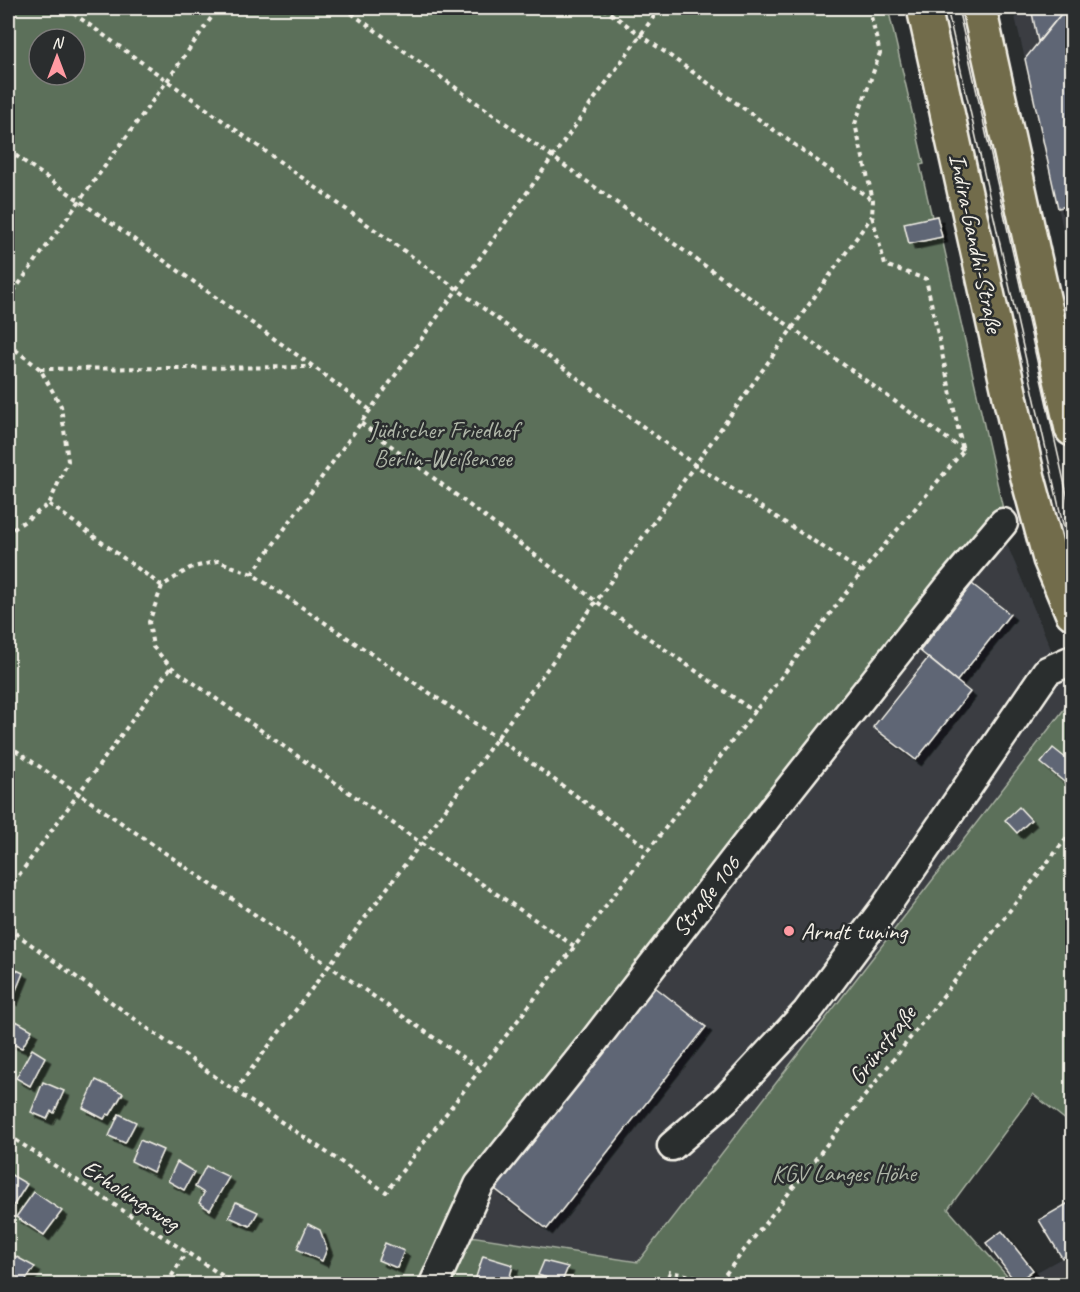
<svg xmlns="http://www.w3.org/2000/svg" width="1080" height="1292" font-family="Caveat,sans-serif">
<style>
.built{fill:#3a3e43}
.green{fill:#5b6f5a;stroke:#a8b0a1;stroke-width:1.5;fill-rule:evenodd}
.building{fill:#5f6674;stroke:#f4f1e8;stroke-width:1.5;filter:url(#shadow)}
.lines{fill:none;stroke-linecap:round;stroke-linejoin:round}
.minor-casing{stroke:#f4f1e8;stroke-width:33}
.major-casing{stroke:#f4f1e8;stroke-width:38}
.path{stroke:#f4f1e8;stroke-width:4;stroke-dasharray:4.5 4.5;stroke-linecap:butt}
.minor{stroke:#2a2d2e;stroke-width:28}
.major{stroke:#726c4b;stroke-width:33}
.tram{stroke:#f4f1e8;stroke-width:1.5}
.poi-dot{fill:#ff9aa2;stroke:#2a2d2e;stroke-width:2}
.labels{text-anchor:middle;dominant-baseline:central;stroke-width:5;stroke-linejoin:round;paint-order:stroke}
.street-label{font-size:24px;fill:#f4f1e8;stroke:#2a2d2e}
.park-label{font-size:24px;fill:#afb6a8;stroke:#2a2d2e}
.poi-label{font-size:24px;fill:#f4f1e8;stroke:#2a2d2e;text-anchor:start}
</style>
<defs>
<filter id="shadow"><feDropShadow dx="5.5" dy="5.5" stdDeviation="0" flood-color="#0009"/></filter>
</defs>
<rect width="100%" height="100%" fill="#2a2d2e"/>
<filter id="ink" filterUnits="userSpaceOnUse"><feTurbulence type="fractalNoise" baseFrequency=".0167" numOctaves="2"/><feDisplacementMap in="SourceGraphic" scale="12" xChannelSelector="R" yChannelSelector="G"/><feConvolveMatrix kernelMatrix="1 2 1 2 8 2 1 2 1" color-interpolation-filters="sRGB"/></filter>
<g filter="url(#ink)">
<g class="built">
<path d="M1013,8H1072V269L1025,59Z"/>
<path d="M1006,542L1072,699L638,1262L464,1235L501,1163L994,543Z"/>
<path d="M1072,1251V1284H1015L1062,1258Z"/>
</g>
<g class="green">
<path d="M8,8H888L924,164L920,165L932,217L937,216L1003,509L728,852L426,1284H8ZM39,39H75V75H39Z"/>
<path d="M1072,699V1125L1033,1094L948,1209L1014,1284H443L464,1235L638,1262Z"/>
</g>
<g class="building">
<path d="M1031,8H1066L1038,42Z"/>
<path d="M1066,8H1072V205L1058,208L1025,59Z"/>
<path d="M937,216L942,237L909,244L904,223Z"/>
<path d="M972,584L1010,614L957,681L920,651Z"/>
<path d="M928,658L970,692L916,760L873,727Z"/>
<path d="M1053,748L1072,763V780L1068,785L1041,763Z"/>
<path d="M1019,807L1031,820L1017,833L1005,820Z"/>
<path d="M8,966L23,973L12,1000L8,998Z"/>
<path d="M655,987L706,1027L547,1229L495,1189Z"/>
<path d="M16,1021L32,1030L22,1048L8,1042Z"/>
<path d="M32,1049L45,1057L30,1086L16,1078Z"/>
<path d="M96,1080L123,1093L110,1115L107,1114L104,1119L83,1108Z"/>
<path d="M43,1082L64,1091L54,1113L51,1111L47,1119L31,1112Z"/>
<path d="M119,1114L136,1122L125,1143L109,1136Z"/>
<path d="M140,1140L163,1150L153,1172L131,1161Z"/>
<path d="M177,1162L194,1172L184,1190L168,1181Z"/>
<path d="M206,1166L229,1177L210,1210L199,1203L204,1193L195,1187Z"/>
<path d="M8,1173L27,1184L10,1211L8,1209Z"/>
<path d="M34,1192L62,1211L44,1235L16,1217Z"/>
<path d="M1072,1201V1251L1062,1258L1039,1220Z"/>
<path d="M236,1202L258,1212L250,1226L229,1217Z"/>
<path d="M308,1224L320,1230L327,1249L322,1261L297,1249Z"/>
<path d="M1002,1231L1033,1270L1016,1283L986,1243Z"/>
<path d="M385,1243L404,1251L397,1268L378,1260Z"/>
<path d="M13,1255L35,1267L23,1284H18L8,1278V1265Z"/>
<path d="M483,1256L513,1265L508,1284L475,1280Z"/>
<path d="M544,1261L568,1267L561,1284H545L547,1278L538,1275Z"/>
</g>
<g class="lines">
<g class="minor-casing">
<g id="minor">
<path d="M672,1146L726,1099L807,1012L884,909L1047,671L1072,660"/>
<path d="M434,1284L479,1185L591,1045L768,816L949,587L1003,523"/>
</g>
</g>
<g class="major-casing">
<g id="major">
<path d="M924,8L1028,478L1050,559L1072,612"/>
<path d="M979,8L1072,429"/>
</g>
</g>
<g class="path">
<path d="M66,8L457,289L695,465L862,572"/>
<path d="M344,8L963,450"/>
<path d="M603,8L872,200"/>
<path d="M8,150L314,367L370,410"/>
<path d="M8,299L167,81L218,8"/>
<path d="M8,344L40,369L61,406L68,461L49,504L8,533"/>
<path d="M40,369L312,367"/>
<path d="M361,423L597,602L756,713"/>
<path d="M49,504L162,586"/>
<path d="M252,574L660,8"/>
<path d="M8,745L481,1070"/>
<path d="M8,890L171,667"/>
<path d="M8,928L235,1091L386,1192L862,572L963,451L926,279L885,265L872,216L873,200L855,124L880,53L869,8"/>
<path d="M574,946L421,843L171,667L153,647L149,622L162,586L190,568L218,561L252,574L497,738L649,849"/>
<path d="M235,1091L421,843L695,465L872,216"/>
<path d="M8,1135L235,1284"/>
<path d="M720,1281L1072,831"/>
<path d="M167,1284L186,1252"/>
<path d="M665,1284L670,1272L735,1284"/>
</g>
<use href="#minor" class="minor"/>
<use href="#major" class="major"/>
<g class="tram">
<path d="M947,8L1061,516L1072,558"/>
<path d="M958,8L1072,517"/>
</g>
</g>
</g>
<circle class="poi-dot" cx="789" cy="931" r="6"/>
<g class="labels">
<g class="street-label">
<text transform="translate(976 243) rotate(78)">Indira-Gandhi-Straße</text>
<text transform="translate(706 896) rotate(-52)">Straße 106</text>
<text transform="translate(882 1045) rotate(-52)">Grünstraße</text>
<text transform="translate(131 1195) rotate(33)">Erholungsweg</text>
</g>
<g class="park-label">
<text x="443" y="430">Jüdischer Friedhof<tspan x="443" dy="28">Berlin-Weißensee</tspan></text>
<text x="844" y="1173">KGV Langes Höhe</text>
</g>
<g class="poi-label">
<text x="801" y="931">Arndt tuning</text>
</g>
</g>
<rect width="1080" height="1292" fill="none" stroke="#2a2d2e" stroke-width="30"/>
<rect x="15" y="15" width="1050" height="1262" fill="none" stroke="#f4f1e8" stroke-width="2" filter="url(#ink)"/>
<g transform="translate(57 57)"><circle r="28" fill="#2a2d2e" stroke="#7b7b78" stroke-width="1.5"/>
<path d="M0-4.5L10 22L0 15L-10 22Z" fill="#ff9aa2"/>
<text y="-9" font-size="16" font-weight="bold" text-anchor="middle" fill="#f4f1e8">N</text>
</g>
</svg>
